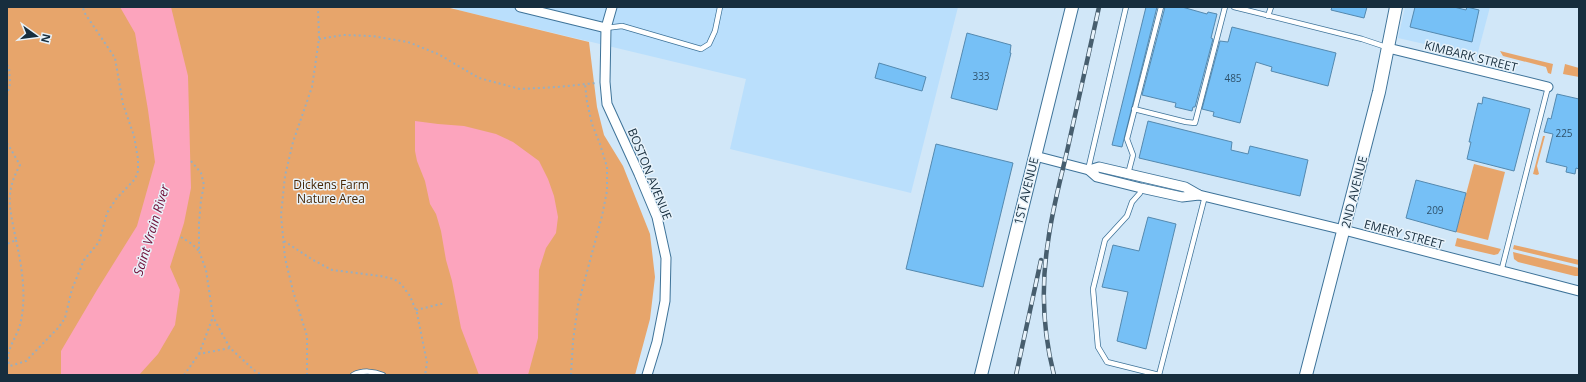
<svg xmlns="http://www.w3.org/2000/svg" width="1586" height="382" font-family="'Open Sans',sans-serif">
<style>
.built{fill:#badffc}
.green{fill:#e7a56b}
.water{fill:#fca4bd}
.building{fill:#76c0f6;stroke:#5489af}
.lines{fill:none;stroke-linecap:round;stroke-linejoin:round}
.service-casing{stroke:#3e7399;stroke-width:6}
.minor-casing{stroke:#3e7399;stroke-width:11}
.tertiary-casing{stroke:#3e7399;stroke-width:14}
.path{stroke:#98aebf;stroke-width:2;stroke-dasharray:2 3;stroke-linecap:butt}
.service{stroke:#fff;stroke-width:4.5}
.minor{stroke:#fff;stroke-width:9}
.tertiary{stroke:#fff;stroke-width:12}
.rail-casing{stroke:#475e6e;stroke-width:4.5}
.rail{stroke:#e8f3fb;stroke-width:3;stroke-dasharray:9;stroke-linecap:butt}
.labels{text-anchor:middle;dominant-baseline:central;stroke-width:3;stroke-linejoin:round;paint-order:stroke}
.number-label{font-size:10px;fill:#2f526c}
.street-label{font-size:12px;fill:#172e3e;stroke:#e8f3fb}
.park-label{font-size:12px;fill:#472706;stroke:#e8f3fb}
.water-label{font-size:13px;font-style:italic;fill:#701039;stroke:#e8f3fb}
</style>
<rect width="100%" height="100%" fill="#d1e7f8"/>
<g class="built">
<path d="M455,7H958L911,193L730,149L746,79L454,9Z"/>
<path d="M1405,7H1490L1477,56L1398,38Z"/>
</g>
<g class="green">
<path d="M7,7H446L589,42L597,107L604,135L623,166L650,234L655,277L650,319L635,375H7Z"/>
<path d="M1500,51L1553,64L1551,74L1548,73L1546,67L1503,56Z"/>
<path d="M1565,64L1579,68V77L1563,74Z"/>
<path d="M1543,136H1545L1537,166L1539,174L1537,175L1533,174Z"/>
<path d="M1474,164L1505,172L1488,240L1456,232Z"/>
<path d="M1457,238L1501,249L1498,254L1494,255L1455,246Z"/>
<path d="M1514,245L1579,260V265L1513,249Z"/>
<path d="M1513,252L1579,268V276H1575L1518,262L1514,259Z"/>
</g>
<g class="water">
<path d="M120,7H171L188,76L191,188L184,223L170,267L180,290L175,325L158,354L139,375H61V351L97,290L137,226L155,162L148,110L135,33Z"/>
<path d="M415,121L438,124L464,126L496,134L513,142L539,161L548,179L554,196L558,217L556,233L546,248L539,270L538,338L528,375H479L461,328L452,281L446,260L441,231L436,214L430,204L425,181L417,161L415,151Z"/>
</g>
<g class="building">
<path d="M1146,7H1157L1122,147L1112,145Z"/>
<path d="M1165,7H1182L1207,14L1208,12L1217,14L1211,38L1213,39L1195,107H1193L1192,111L1175,107L1176,103L1142,95Z"/>
<path d="M1332,7H1367L1364,18L1331,10Z"/>
<path d="M1415,7H1454L1466,10L1467,7L1479,10L1472,42L1410,27Z"/>
<path d="M1232,27L1336,53L1328,86L1271,71L1272,67L1256,62L1240,123L1213,116L1214,112L1202,109L1220,41L1228,42Z"/>
<path d="M967,33L1011,45L1010,53H1011L997,110L951,98Z"/>
<path d="M879,63L926,77L922,91L875,78Z"/>
<path d="M1557,94L1579,99V169L1576,168L1575,174L1566,172L1567,167L1546,162L1553,134L1544,132L1548,118L1551,119Z"/>
<path d="M1483,97L1530,109L1514,171L1467,159L1471,142H1469L1478,103L1482,104Z"/>
<path d="M1148,121L1232,142L1231,150L1248,154L1250,146L1308,160L1300,196L1139,158Z"/>
<path d="M936,144L1013,163L983,287L906,269Z"/>
<path d="M1416,180L1466,193L1456,232L1406,218Z"/>
<path d="M1148,217L1176,224L1146,349L1117,341L1128,292L1102,287L1113,245L1139,251Z"/>
</g>
<g class="lines">
<g class="service-casing">
<g id="service">
<path d="M1234,7L1362,39L1386,47"/>
<path d="M1268,16L1271,7"/>
<path d="M606,28L622,26L701,49L709,44L715,31L720,7"/>
<path d="M1134,109L1186,122L1195,123L1225,7"/>
<path d="M1088,170L1126,7"/>
<path d="M1128,174L1133,155L1127,139L1161,7"/>
<path d="M1141,188L1140,193L1132,202L1127,216L1105,240L1093,289L1098,347L1107,362L1159,375"/>
<path d="M1501,272L1548,87"/>
<path d="M353,375C362,370 374,371 383,375"/>
<path d="M1159,375L1205,196"/>
</g>
</g>
<g class="minor-casing">
<g id="minor">
<path d="M520,7L606,28"/>
<path d="M612,7L606,28L605,82L607,104L639,174L657,217L666,258L665,301L657,342L647,375"/>
<path d="M1388,48L1548,87"/>
<path d="M1035,156L1089,170L1097,177L1141,188L1182,197L1199,195"/>
<path d="M1089,170L1099,167L1185,187L1199,195L1344,230L1579,291"/>
</g>
</g>
<g class="tertiary-casing">
<g id="tertiary">
<path d="M981,375L1072,7"/>
<path d="M1306,375L1379,92L1396,7"/>
</g>
</g>
<g class="path">
<path d="M319,39L343,35L372,36L408,42L438,54L479,78L520,89L557,87L596,83"/>
<path d="M7,65L9,67L10,84L7,96"/>
<path d="M7,143L20,165C4,194 10,209 16,240L7,244"/>
<path d="M191,161L201,173L204,185L201,200L199,223V251L206,270L213,317L230,348L255,371L262,375"/>
<path d="M181,237L192,244L199,251"/>
<path d="M16,240C22,267 27,298 20,325C17,337 3,353 10,366L26,361L59,327L65,318L72,289L84,260L99,242L107,213L116,199L135,179L138,171V159L134,136L123,104L115,58L84,12L83,7"/>
<path d="M284,241L313,260L332,270L380,276L394,279L401,284L410,296L417,313L427,363L425,375"/>
<path d="M416,310L445,303"/>
<path d="M199,354L213,317"/>
<path d="M184,375L199,354L230,348"/>
<path d="M307,375V336L293,291L285,258L281,215L285,176L293,142L312,87L319,39L318,7"/>
<path d="M571,375L573,341L578,305L602,216L607,191V167L600,144L592,124L587,102L585,84"/>
</g>
<use href="#service" class="service"/>
<use href="#minor" class="minor"/>
<use href="#tertiary" class="tertiary"/>
<g class="rail-casing">
<g id="rail">
<path d="M1016,375L1041,260"/>
<path d="M1054,375C1043,332 1041,286 1048,242C1052,210 1061,178 1068,147C1078,100 1089,54 1099,7"/>
</g>
</g>
<use href="#rail" class="rail"/>
</g>
<g class="labels">
<g class="number-label">
<text x="981" y="76">333</text>
<text x="1233" y="78">485</text>
<text x="1564" y="133">225</text>
<text x="1435" y="210">209</text>
</g>
<g class="street-label">
<text transform="translate(1471 56) rotate(14)">KIMBARK STREET</text>
<text transform="translate(650 174) rotate(68)">BOSTON AVENUE</text>
<text transform="translate(1026 191) rotate(-76)">1ST AVENUE</text>
<text transform="translate(1354 192) rotate(-76)">2ND AVENUE</text>
<text transform="translate(1404 234) rotate(15)">EMERY STREET</text>
</g>
<g class="park-label">
<text x="331" y="184">Dickens Farm<tspan x="331" dy="14">Nature Area</tspan></text>
</g>
<g class="water-label">
<text transform="translate(151 230) rotate(-73)">Saint Vrain River</text>
</g>
</g>
<rect width="1586" height="382" fill="none" stroke="#172e3e" stroke-width="16"/>
<g transform="translate(36 36) rotate(104)" stroke="#e8f3fb" stroke-width="3" paint-order="stroke">
<path d="M0-3L7 15L0 10L-7 15Z" fill="#172e3e"/>
<text y="-6" font-size="11" font-weight="bold" text-anchor="middle" fill="#172e3e">N</text>
</g>
</svg>
